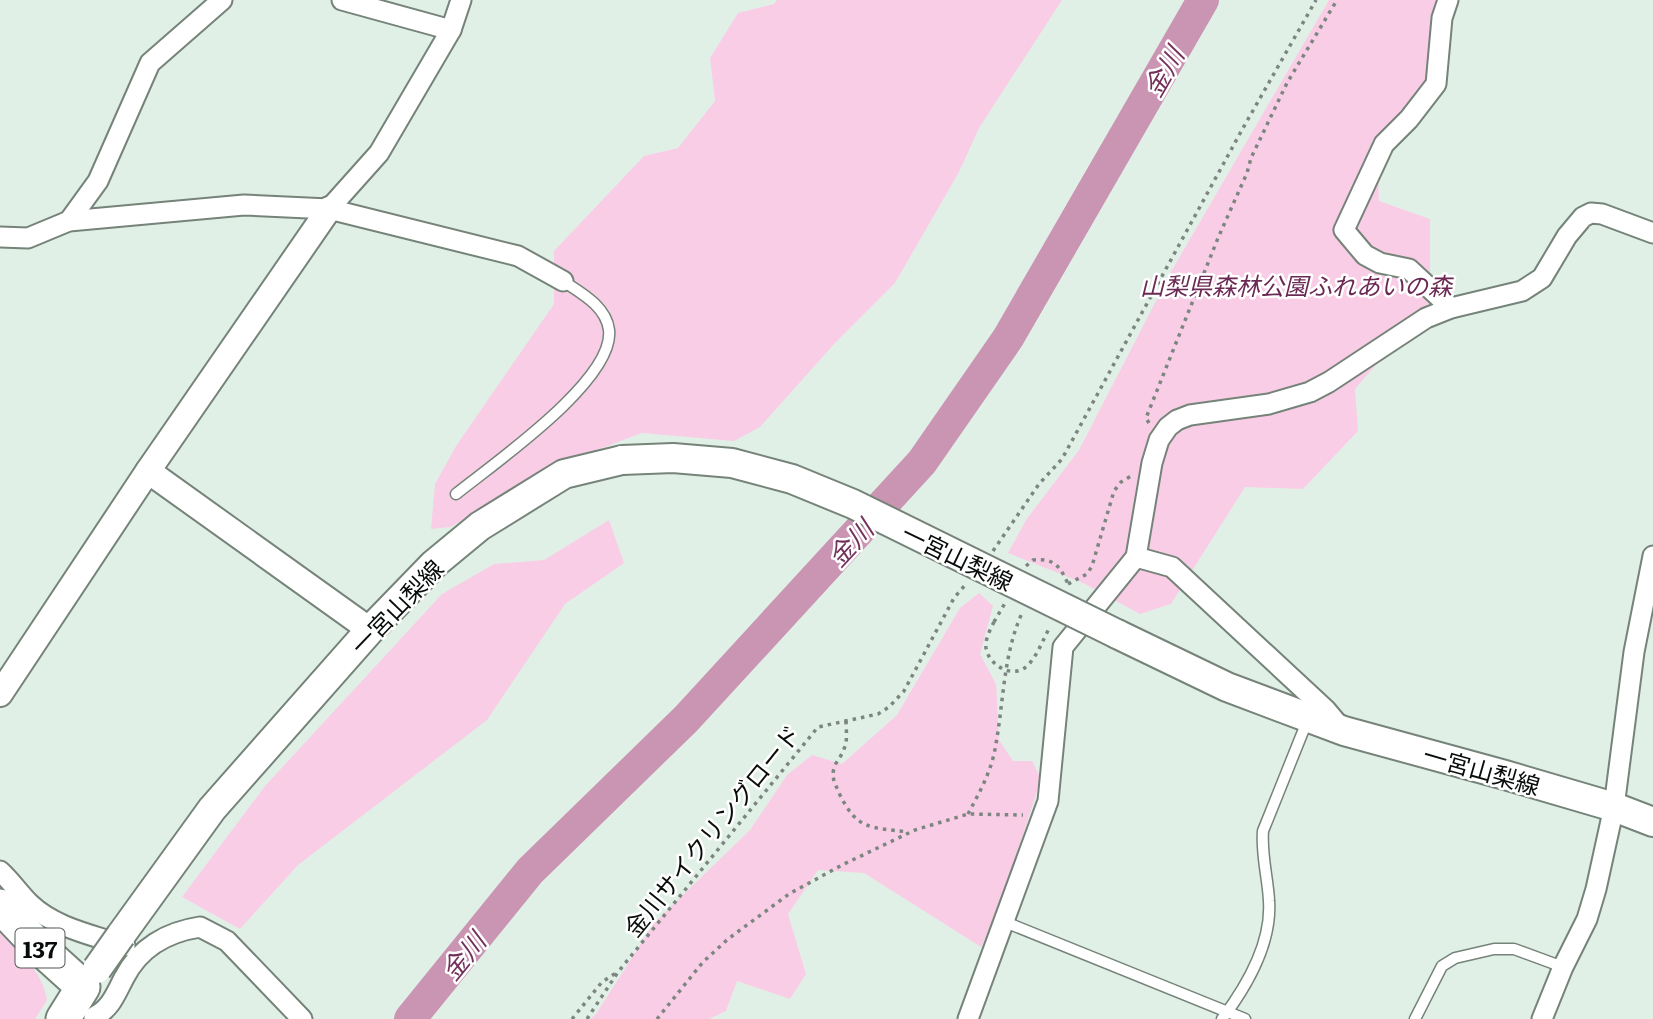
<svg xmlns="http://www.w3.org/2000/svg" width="1653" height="1019" font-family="Literata,'Noto Sans JP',serif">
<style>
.green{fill:#facde6}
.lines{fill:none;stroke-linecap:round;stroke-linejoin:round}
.river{stroke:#ca94b3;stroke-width:32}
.service-casing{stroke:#758379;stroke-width:13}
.minor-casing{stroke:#758379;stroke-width:23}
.tertiary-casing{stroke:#758379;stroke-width:28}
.secondary-casing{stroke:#758379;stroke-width:32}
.trunk-casing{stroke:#758379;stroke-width:37}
.path{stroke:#7c8680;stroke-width:3.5;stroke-dasharray:3.5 5;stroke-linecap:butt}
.service{stroke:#fff;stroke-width:10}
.minor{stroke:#fff;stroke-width:19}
.tertiary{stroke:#fff;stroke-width:24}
.secondary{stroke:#fff;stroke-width:28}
.trunk{stroke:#fff;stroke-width:33}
.secondary-bridge-casing{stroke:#758379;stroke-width:32;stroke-linecap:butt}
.path-bridge{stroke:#7c8680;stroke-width:3.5;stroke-dasharray:3.5 5;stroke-linecap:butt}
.secondary-bridge{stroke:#fff;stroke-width:28}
.labels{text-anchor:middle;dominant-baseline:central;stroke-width:5;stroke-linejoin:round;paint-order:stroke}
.shield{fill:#fff;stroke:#525654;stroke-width:2}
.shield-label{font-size:23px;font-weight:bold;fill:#080d0a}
.park-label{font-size:24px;font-style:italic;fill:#6b2a54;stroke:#fff}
.street-label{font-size:24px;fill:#080d0a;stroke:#fff}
.water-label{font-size:26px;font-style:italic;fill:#72315a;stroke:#fff}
</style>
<rect width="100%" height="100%" fill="#e1f0e6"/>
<g class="green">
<path d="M777,0H1062L979,128L959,172L895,283L835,343L760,427L734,441L642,433L541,471L451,527L431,529L435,484L456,446L554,304V251L644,156L678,148L715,101L710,58L738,13L774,4Z"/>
<path d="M1329,0H1456L1447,21L1429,110L1378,167L1379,201L1430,219V302L1355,389L1358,431L1303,489L1245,487L1171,604L1140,614L1083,583L1008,553L1026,520L1079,450L1172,270Z"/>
<path d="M609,520L624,563L565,604L487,720L298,865L240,929L182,897L265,786L442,594L494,564L544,560Z"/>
<path d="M979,593L993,606L980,654L996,684L999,740L1013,761H1032L1041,779L999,910L981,947L864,873L818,870L788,914L806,974L790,999L737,981L726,1011L709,1019H590L596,1014L654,923L750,830L787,775L812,755L842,764L897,715L960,608Z"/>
<path d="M0,932C20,953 42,970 47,1000L35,1019H0Z"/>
</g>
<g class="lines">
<path class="river" d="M410,1019L530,871L686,719L922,462L1008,338L1203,0"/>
<g class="service-casing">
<g id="service">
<path d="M456,494C493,464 615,380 609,330C606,306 581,293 563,281"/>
<path d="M1005,922L1245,1019"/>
<path d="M1222,1019C1247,986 1272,944 1269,901C1268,878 1261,855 1263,831L1308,719"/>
<path d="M1415,1019L1442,966L1455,958L1494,949H1514L1563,967"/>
</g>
</g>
<g class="minor-casing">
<g id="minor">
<path d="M342,0L451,30"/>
<path d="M1448,0L1442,18L1436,84L1409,119L1384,144L1344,230L1365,255L1380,263L1409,269L1451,308"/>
<path d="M329,209L379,153L451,30L461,0"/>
<path d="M69,221L98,181L150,63L222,0"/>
<path d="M0,237L28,238L69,221L244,205L329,209L518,256L563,281"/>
<path d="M1136,557L1172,567L1326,710L1342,729"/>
<path d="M0,871C11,881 19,893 30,904C55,928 93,935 125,946"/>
<path d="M94,1017C111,1008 115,995 124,978C139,948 167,932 200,927L227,941L302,1019"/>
<path d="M968,1019L1048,801L1063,647L1136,557L1152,463L1159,440L1168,427L1177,420L1190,415L1269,404L1310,392L1329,382L1426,318L1451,308L1522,291L1542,278L1567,236L1583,217L1591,213L1602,214L1653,233"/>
<path d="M1542,1019L1563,967L1587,919L1596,889L1614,807L1634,652L1653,556"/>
</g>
</g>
<g class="tertiary-casing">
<g id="tertiary">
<path d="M148,471L370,630"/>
<path d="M0,694L148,471L329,209"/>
</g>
</g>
<g class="secondary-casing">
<g id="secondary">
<path d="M1117,634L1227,687L1344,731L1505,775L1614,807L1653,822"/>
<path d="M121,935L212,809L370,630L434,564L480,526L564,474L622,460"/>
</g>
</g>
<g class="trunk-casing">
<path id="trunk" d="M0,906L41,949L83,987L63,1019"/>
</g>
<g class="path">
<path d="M1149,423L1146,418L1218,238L1247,173L1251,158L1287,83L1337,0"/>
<path d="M993,551L1039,484L1062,459L1243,128L1316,0"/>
<path d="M1026,566L1033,560C1054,558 1060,566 1068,584"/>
<path d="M1068,584L1087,574L1092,566L1114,491L1121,482L1131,476"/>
<path d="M994,622L1005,603"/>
<path d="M846,721C846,730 848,740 844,749C842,756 836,761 834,768C831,779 836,785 840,795C858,831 871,827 908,832"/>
<path d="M968,814C978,795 989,776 994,754C1004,707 1002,655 1023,611"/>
<path d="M572,1019L602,982L616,973"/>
<path d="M587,1019L618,972L818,727L878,714L889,707L904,691L954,598L966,584"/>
<path d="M657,1019L703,962L728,939L789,894L842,865L915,830L968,814L1023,815"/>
</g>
<use href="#service" class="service"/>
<use href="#minor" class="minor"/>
<use href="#tertiary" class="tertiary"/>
<use href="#secondary" class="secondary"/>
<use href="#trunk" class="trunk"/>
<g class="secondary-bridge-casing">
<g id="secondary-bridge">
<path d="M622,460L673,458L732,463L792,479L853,504L1117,634"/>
<path d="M97,969L121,935"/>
</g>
</g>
<path class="path-bridge" d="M994,622C990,630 985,639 986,648C989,666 1014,680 1028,665C1038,655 1043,639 1050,627"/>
<use href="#secondary-bridge" class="secondary-bridge"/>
</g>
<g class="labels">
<rect class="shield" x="15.5" y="928.5" width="49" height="39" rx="5"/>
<g class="shield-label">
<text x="40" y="948">137</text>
</g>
<g class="park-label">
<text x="1296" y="284">山梨県森林公園ふれあいの森</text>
</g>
<g class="street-label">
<text transform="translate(958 556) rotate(26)">一宮山梨線</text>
<text transform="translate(396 606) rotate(-46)">一宮山梨線</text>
<text transform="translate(1482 769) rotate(16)">一宮山梨線</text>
<text transform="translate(711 830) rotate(-51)">金川サイクリングロード</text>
</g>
<g class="water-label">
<text transform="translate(1162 71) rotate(-60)">金川</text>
<text transform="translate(849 542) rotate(-47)">金川</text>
<text transform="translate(462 955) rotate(-51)">金川</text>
</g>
</g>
</svg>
